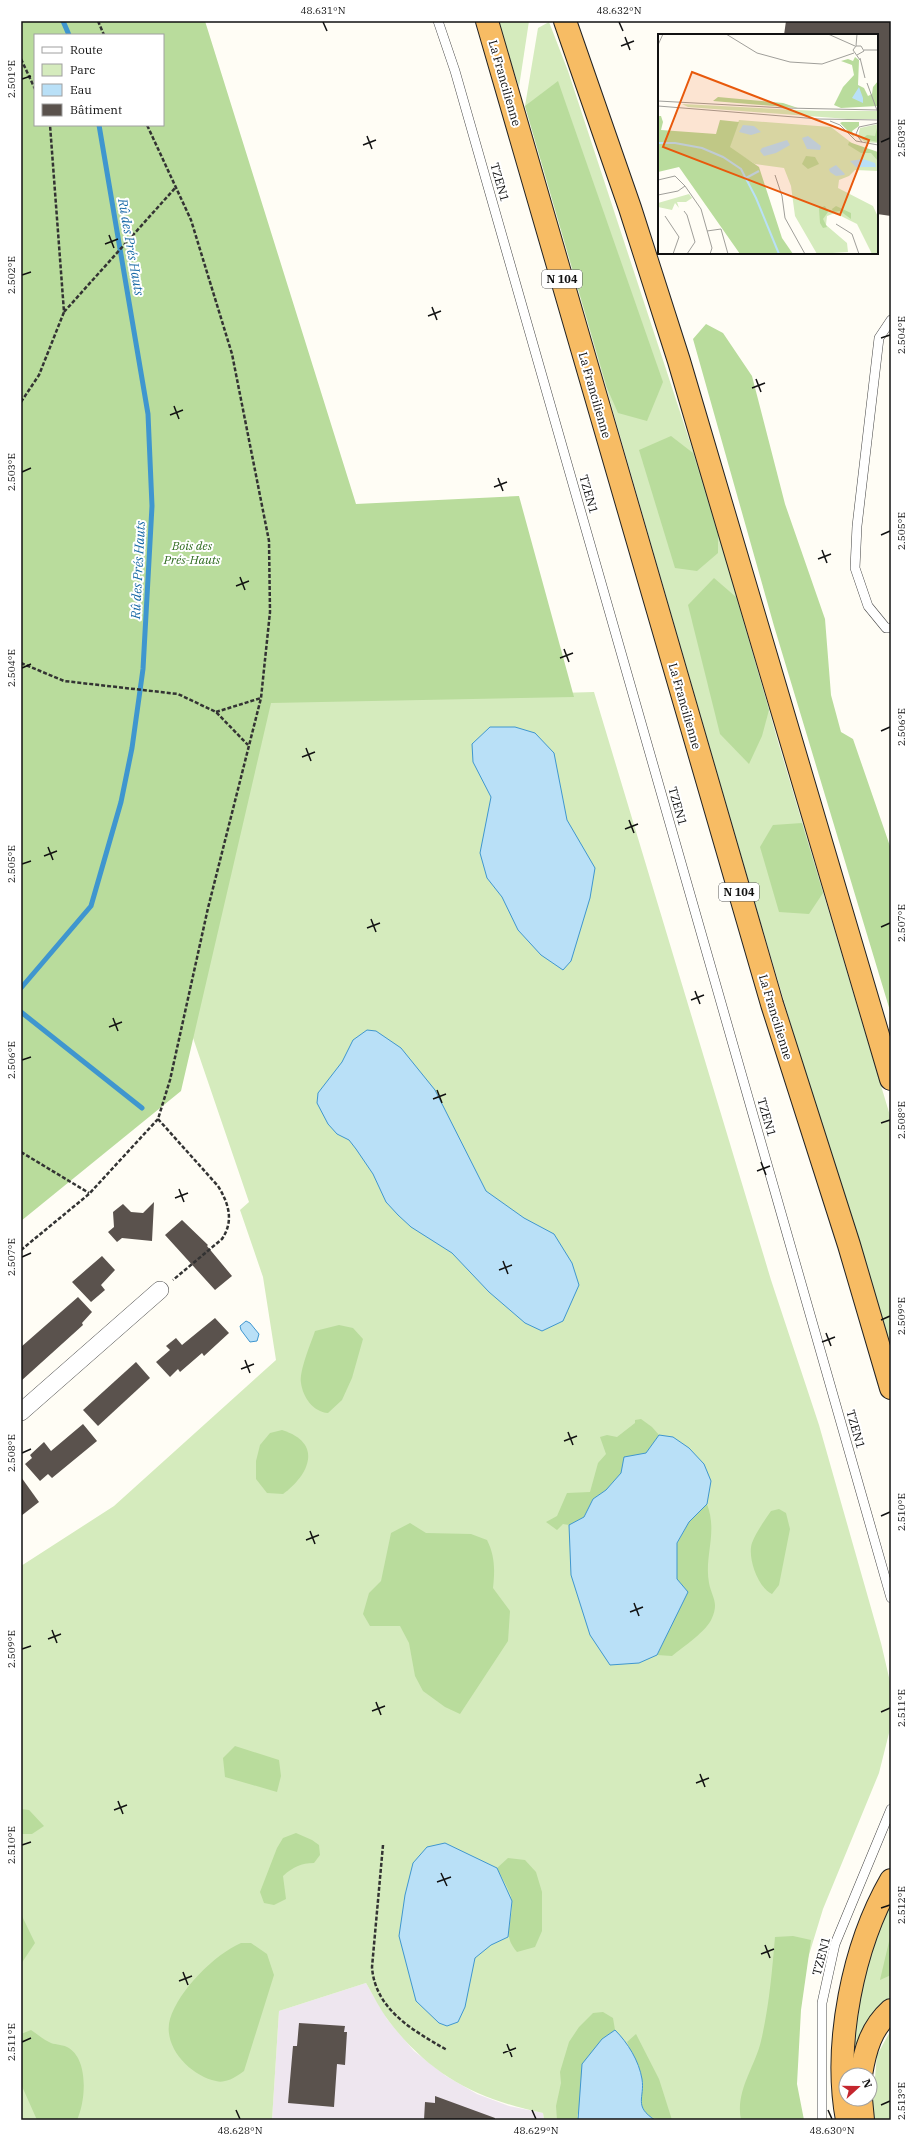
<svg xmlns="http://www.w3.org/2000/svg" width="912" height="2141" font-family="'IBM Plex Serif',serif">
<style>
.industrial{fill:#eee6ef}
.green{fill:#d5ebbd}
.forest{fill:#b9dc9c;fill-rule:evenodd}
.water{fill:#b9e0f7;stroke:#3f96cf}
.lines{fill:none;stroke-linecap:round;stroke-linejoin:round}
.stream{stroke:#3f96cf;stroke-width:5}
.building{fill:#5a524d}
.service-casing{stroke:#444;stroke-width:10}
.minor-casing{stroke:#444;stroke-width:18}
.trunk-casing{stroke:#222;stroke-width:24}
.path{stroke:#333;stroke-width:2.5;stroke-dasharray:4 2;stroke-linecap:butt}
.service{stroke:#fff;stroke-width:9}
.minor{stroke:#fff;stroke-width:17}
.trunk{stroke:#f7bc64;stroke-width:22}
.ticks{fill:none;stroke:#111;stroke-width:1.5}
.labels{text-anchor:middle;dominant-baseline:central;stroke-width:4;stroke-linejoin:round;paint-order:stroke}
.shield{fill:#fff;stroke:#585858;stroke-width:1}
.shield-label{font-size:11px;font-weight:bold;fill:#111}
.street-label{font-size:12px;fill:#111;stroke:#fff}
.park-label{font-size:12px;font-style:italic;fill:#2f6b1f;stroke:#fff}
.water-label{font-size:13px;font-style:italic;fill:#1768a6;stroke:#fff}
.inset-river{fill:none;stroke:#b9e0f7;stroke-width:2}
.inset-road{fill:none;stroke:#a09f9a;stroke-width:1}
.view{fill:#e8590c;fill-opacity:0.15;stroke:#e8590c;stroke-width:2}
.inset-edge{fill:none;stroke:#111;stroke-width:2}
.neatline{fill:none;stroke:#111;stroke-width:1.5}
.ticks-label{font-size:10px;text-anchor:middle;fill:#111}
</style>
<rect width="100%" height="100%" fill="#fffdf5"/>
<path class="industrial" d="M366,1983L387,2019L414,2051L446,2076L477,2094L509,2106L543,2113L544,2120H272L279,2011Z"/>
<g class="green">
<path d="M498,21H529L519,87Z"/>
<path d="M549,22L568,71L708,497L779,745L891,1119V1354C762,940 646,523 525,106L538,28Z"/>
<path d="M594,692L771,1280L819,1425L881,1643L891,1686V1725L879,1773L823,1909L808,1958L802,1986L795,2066L798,2120H544L543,2113C476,2099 430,2075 388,2020C380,2009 373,1995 366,1983L279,2011L272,2120H21V1566L114,1506L276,1360L263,1277L240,1210L249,1202L192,1035L261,702Z"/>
<path d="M891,1900V1996L872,2017L852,2067L862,1982L876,1936Z"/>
<path d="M891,2030V2120H874L872,2111L877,2055Z"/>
</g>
<g class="forest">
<path d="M21,21H205L356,504L519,496L574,697L271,703L181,1091L21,1221ZM35,35H163V125H35Z"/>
<path d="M558,81L663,382L647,421L618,413L607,388L525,106Z"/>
<path d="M706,324L723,333L752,376L785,504L825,619L831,695L841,732L853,739L891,849V1014L774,626L693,339Z"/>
<path d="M671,436L693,453L718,535V553L697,571L675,568L639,450Z"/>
<path d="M714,578L736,597L769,710L762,736L749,764L720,734L688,605Z"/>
<path d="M802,823L823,893L809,914L779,912L760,847L773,825Z"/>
<path d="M339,1325L353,1328L363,1339L352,1378L342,1400L328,1413C313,1412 303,1397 301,1383C299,1371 311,1343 315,1331Z"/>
<path d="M641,1419L652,1427L659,1435L646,1453L624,1458L621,1473L606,1490L593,1499L584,1517L569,1525L563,1524L557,1530L546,1522L557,1516L567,1493L590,1492L598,1463L606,1454L600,1437L607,1435L617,1437L635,1423V1420Z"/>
<path d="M282,1430C323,1443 310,1474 283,1494L267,1493L256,1479V1461L260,1445L270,1433Z"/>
<path d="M707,1504C718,1533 704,1556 709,1583C712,1598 719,1602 712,1618C707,1631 683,1647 672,1656L657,1655L688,1592L677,1579V1544L689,1522Z"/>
<path d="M779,1509L786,1513L790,1529L779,1585L772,1594C758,1588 747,1557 752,1543C756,1532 765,1520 771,1511Z"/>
<path d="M410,1523L426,1533L471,1534L487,1540C495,1556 495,1570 493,1588L510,1611L508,1641L460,1714L445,1707L423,1691L415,1676L409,1643L400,1626H370L363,1614L369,1593L381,1581L391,1533Z"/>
<path d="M235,1746L279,1760L281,1776L277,1792L225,1777L223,1758Z"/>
<path d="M21,1809L29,1810L44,1826L32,1834H21Z"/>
<path d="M296,1833L312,1840L319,1845L320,1855L314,1863C301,1863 293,1867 283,1876L286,1899L274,1905L264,1903L260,1892L277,1848L283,1838Z"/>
<path d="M508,1858L525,1860L536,1872L542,1892V1931L535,1947L517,1952C501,1934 513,1923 512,1902C511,1891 501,1877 497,1868Z"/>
<path d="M21,1914L35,1943L21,1964Z"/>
<path d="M891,1933V1975L880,1980Z"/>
<path d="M793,1936L811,1940L801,2010L797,2084L804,2120H741C735,2091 755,2067 761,2041C769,2007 772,1972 775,1937Z"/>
<path d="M241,1943H251L267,1954L274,1975L244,2071C237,2076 226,2084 216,2081C191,2076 162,2047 170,2019C179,1990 214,1955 241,1943Z"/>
<path d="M603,2012L613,2018L615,2030L602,2039L577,2116L578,2120H557L556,2106L561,2083L560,2072L569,2042L579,2027L593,2013Z"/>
<path d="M31,2030C37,2034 43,2039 49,2042C54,2045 61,2044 67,2047C89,2058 86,2101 77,2120H37L21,2084V2034Z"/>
<path d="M636,2034L659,2079L672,2120C651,2120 639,2116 641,2092C641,2088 643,2084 642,2080C641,2067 632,2054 627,2042Z"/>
</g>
<g class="water">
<path d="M490,727H515L535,733L554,753L567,820L595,868L590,898L571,961L563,970L541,955L518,930L502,897L487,878L480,853L491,797L473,762L472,744Z"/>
<path d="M367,1030L376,1031L401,1048L435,1090L486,1191L524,1218L554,1234L572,1263L579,1285L563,1321L542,1331L525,1323L489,1292L452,1253L411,1227L398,1215L386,1202L373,1174L356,1149L349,1140L337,1134L328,1124L317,1103L318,1093L342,1062L353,1040Z"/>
<path d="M246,1321L250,1323L259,1334L257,1341L250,1342L241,1330L240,1326Z"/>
<path d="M659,1435L673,1437L689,1448L704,1464L711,1481L707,1504L689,1522L677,1543V1579L688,1592L657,1655L639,1663L610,1665L590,1635L571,1575L569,1525L584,1517L593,1499L606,1490L621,1473L624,1457L646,1453Z"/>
<path d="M445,1843L497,1868L512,1901L508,1937L491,1945L475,1958L465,2007L458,2022L447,2026L439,2023L416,2001L399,1936L405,1895L413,1863L427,1847Z"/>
<path d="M615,2030C628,2043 639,2061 642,2079C645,2098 633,2106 655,2120H578L582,2064L602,2039Z"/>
</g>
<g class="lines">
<g class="stream">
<path d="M63,21L69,35"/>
<path d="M21,988L91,906L121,802L132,748L143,669L152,506L148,414L99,125"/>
<path d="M21,1012L142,1108"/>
</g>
</g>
<g class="building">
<path d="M786,21H891V216L877,214V35H784Z"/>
<path d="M154,1202L152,1241L122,1238L117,1242L108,1232L114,1227L113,1212L123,1204L131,1212L143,1213Z"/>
<path d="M182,1220L208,1245L207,1246L232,1276L215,1290L165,1235Z"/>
<path d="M102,1256L115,1270L101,1285L105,1290L91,1302L72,1282Z"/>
<path d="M78,1297L92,1312L82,1323L83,1325L21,1381V1347Z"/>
<path d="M215,1318L229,1333L204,1356L202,1353L180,1372L178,1369L170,1377L156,1362L170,1350L166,1346L176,1338L182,1345Z"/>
<path d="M136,1362L150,1378L98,1426L83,1410Z"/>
<path d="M83,1424L97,1441L52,1478L48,1474L40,1481L25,1464L32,1458L30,1455L44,1442L51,1451Z"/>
<path d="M21,1477L39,1502L21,1516Z"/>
<path d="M299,2023L345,2026L344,2032H347L345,2065L337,2064L334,2107L288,2103L293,2046H297Z"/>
<path d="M435,2096L495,2118V2120H424L425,2102L435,2103Z"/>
</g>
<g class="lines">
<g class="service-casing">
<g id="service">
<path d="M438,21L455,71L891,1598"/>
<path d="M891,320L879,338L857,526L855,568L868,606L886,628H891"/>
<path d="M822,2120V2003L835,1944L891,1809"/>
</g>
</g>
<g class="minor-casing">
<path id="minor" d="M21,1412L160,1290"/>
</g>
<g class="trunk-casing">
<g id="trunk">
<path d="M487,21L772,1004L849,1245L891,1388"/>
<path d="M565,21L630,208L679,361L891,1079"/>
<path d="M861,2075C865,2050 871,2028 891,2010"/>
<path d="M861,2099L863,2120"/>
<path d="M847,2120C833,2044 853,1946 891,1880"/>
</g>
</g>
<g class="path">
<path d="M98,21L104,35"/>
<path d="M21,59L35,89"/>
<path d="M64,312L176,187"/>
<path d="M21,402L39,375L64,312L50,125"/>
<path d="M21,663L64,681L178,694L216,712L248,745"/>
<path d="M216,712L261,698"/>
<path d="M158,1119L218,1186C229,1204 234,1221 222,1239L173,1280"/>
<path d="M21,1152L89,1193"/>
<path d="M21,1250L89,1194L158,1119L170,1080L208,908L261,698L270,612L269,541L232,354L191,220L147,125"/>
<path d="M383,1845L372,1967C375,2010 414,2031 447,2050"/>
</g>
<use href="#service" class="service"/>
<use href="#minor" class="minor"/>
<use href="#trunk" class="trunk"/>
</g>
<path class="ticks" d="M323,22L327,31M619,22L623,31M625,37L630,50M621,46L634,41M22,79L31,76M367,136L372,149M881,142L890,138M363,145L376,140M109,235L114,248M105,244L118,239M22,275L31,272M432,307L437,320M428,316L441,311M881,338L890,335M756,379L761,392M752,388L765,383M174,406L179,419M170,415L183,410M22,472L31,468M498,478L503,491M494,487L507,482M881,535L890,531M822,550L827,563M818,559L831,554M240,577L245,590M236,586L249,581M564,649L569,662M560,658L573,653M22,668L31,664M881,731L890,727M306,748L311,761M302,757L315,752M629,820L634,833M625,829L638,824M48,847L53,860M44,856L57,851M22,864L31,861M371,919L376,932M881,927L890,923M367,928L380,923M695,991L700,1004M691,1000L704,995M113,1018L118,1031M109,1027L122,1022M22,1060L31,1057M437,1090L442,1103M433,1099L446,1094M881,1123L890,1120M761,1162L766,1175M757,1171L770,1166M179,1189L184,1202M175,1198L188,1193M22,1257L31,1253M503,1261L508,1274M499,1270L512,1265M881,1320L890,1316M826,1333L831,1346M822,1342L835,1337M245,1360L250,1373M241,1369L254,1364M568,1432L573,1445M564,1441L577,1436M22,1453L31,1449M881,1516L890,1512M310,1531L315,1544M306,1540L319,1535M634,1603L639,1616M630,1612L643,1607M52,1630L57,1643M48,1639L61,1634M22,1649L31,1646M376,1702L381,1715M372,1711L385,1706M881,1712L890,1708M700,1774L705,1787M696,1783L709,1778M118,1801L123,1814M114,1810L127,1805M22,1845L31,1842M441,1873L447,1886M437,1882L451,1877M881,1908L890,1905M765,1945L770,1958M761,1954L774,1949M183,1972L188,1985M179,1981L192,1976M22,2042L31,2038M507,2044L512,2057M503,2053L516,2048M881,2105L890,2101M236,2110L240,2119M532,2110L536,2119M828,2110L832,2119"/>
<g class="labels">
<g class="shield">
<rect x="542" y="270" width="40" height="18" rx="3"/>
<rect x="719" y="883" width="40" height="18" rx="3"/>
</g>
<g class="shield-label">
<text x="562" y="279">N 104</text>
<text x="739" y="892">N 104</text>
</g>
<g class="street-label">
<text transform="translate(505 83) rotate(74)">La Francilienne</text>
<text transform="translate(500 182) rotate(74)">TZEN1</text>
<text transform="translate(595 395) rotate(74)">La Francilienne</text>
<text transform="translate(589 494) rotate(74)">TZEN1</text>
<text transform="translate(685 706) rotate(74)">La Francilienne</text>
<text transform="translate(678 806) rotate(74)">TZEN1</text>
<text transform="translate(776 1017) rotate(73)">La Francilienne</text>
<text transform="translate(767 1117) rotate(74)">TZEN1</text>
<text transform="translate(856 1429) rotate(74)">TZEN1</text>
<text transform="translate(821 1956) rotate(-75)">TZEN1</text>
</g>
<g class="park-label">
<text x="192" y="545">Bois des<tspan x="192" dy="14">Prés-Hauts</tspan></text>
</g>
<g class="water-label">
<text transform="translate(131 247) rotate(80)">Rû des Prés Hauts</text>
<text transform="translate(138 570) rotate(-87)">Rû des Prés Hauts</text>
</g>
</g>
<g transform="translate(658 34)">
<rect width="220" height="220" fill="#fffdf5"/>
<path d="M24,70L159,77H220V85H190L30,73ZM81,86L173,93L195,110L220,121V137L197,136L191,142L181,146L180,154L215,172L220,183V220H214L199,190L177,179L169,182L168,191L189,209L190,218L159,220L137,182L133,152L126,134L97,130L71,114ZM220,90V109L207,108L200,103L202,94ZM31,160L34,164L28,168H19L21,174L17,169L14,176L0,173V169Z" fill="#d5ebbd"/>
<path d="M197,23L201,26L200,51L206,54L210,62L214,60L215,53L220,47V72L183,74L176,71L185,53L196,41L194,31L183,27L190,25L195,27ZM60,63L125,69L140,74L55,67ZM0,82H3L5,88L3,96L58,100L62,86L81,88L72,113L101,133L124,204L135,220H82L21,133L0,138ZM184,88H201V92L194,97L196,103L182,89ZM220,90V108L204,105L209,101L217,102ZM191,108L220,118V127L213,119H203L190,111ZM148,122L157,123L161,130L150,135L144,130ZM167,172L170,178L165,185L169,193L165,194L162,189L161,174ZM178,172L193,179V185L182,177L175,178L174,175Z" fill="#b9dc9c"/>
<path d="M201,53L205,64V69L194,64ZM85,91L96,92L103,98L93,101L81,98ZM150,102L163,112L162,116L149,115L144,104ZM129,106L132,111L118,119L106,122L102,117L104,114ZM205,125L217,129L218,133H198L192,127ZM178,131L187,140L186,141L178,142L172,138L171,135Z" fill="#b9e0f7"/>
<path class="inset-river" d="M0,109H17L44,114L65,123L83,135L98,164L121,220M88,144L101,137"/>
<path class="inset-road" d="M68,0L99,19L132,28L164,30L196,19M170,0L197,12M0,11L5,0M198,12L199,0M206,16H220M199,21L206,17L203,12H198L195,16L202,26M202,24L207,44M209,49L220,79M0,67L128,74L220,76M0,72L161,85L220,86M172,87L182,91L198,107L220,111M204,108L198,100L201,93L220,89M117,141L124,162L127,184L147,220M0,146L17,142L27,152L43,175L54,214L52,220M0,161L20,157L27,152M26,177L29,181L37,208L29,220M7,182L21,203L15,220M178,190L194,200L201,220M49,197L63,195L70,220"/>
<path class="view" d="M34,38L211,106L182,181L5,113Z"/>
<rect width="220" height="220" class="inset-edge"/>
</g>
<rect width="912" height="2141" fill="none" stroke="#ffffff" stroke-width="44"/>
<rect x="34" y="34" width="130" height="92" fill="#ffffff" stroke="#a0a0a0"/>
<rect x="42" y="47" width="20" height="6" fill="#ffffff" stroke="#a0a0a0"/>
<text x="70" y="54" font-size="12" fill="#111111">Route</text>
<rect x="42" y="64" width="20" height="12" fill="#d5ebbd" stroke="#a0a0a0"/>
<text x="70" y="74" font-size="12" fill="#111111">Parc</text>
<rect x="42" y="84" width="20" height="12" fill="#b9e0f7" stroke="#a0a0a0"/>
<text x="70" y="94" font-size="12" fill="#111111">Eau</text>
<rect x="42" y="104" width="20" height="12" fill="#5a524d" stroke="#a0a0a0"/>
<text x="70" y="114" font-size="12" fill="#111111">Bâtiment</text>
<g transform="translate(858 2087) rotate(69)"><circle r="19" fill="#ffffff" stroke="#a0a0a0"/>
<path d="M0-3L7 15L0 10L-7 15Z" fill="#c4262e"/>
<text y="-6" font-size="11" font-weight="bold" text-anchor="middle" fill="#111111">N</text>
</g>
<rect x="22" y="22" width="868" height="2097" class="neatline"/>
<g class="ticks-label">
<text x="323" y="14">48.631°N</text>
<text x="619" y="14">48.632°N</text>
<text transform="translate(11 79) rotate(-90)" y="4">2.501°E</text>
<text transform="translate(901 138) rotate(-90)" y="4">2.503°E</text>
<text transform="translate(11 275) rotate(-90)" y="4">2.502°E</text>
<text transform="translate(901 335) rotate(-90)" y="4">2.504°E</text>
<text transform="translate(11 472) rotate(-90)" y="4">2.503°E</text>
<text transform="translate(901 531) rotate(-90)" y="4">2.505°E</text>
<text transform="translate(11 668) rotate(-90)" y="4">2.504°E</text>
<text transform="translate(901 727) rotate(-90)" y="4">2.506°E</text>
<text transform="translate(11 864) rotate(-90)" y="4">2.505°E</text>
<text transform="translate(901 923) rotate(-90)" y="4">2.507°E</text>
<text transform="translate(11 1060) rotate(-90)" y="4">2.506°E</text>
<text transform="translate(901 1120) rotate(-90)" y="4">2.508°E</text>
<text transform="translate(11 1257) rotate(-90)" y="4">2.507°E</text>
<text transform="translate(901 1316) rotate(-90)" y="4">2.509°E</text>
<text transform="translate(11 1453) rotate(-90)" y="4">2.508°E</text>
<text transform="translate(901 1512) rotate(-90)" y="4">2.510°E</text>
<text transform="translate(11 1649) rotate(-90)" y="4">2.509°E</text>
<text transform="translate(901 1708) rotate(-90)" y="4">2.511°E</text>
<text transform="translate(11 1845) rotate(-90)" y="4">2.510°E</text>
<text transform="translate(901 1905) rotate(-90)" y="4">2.512°E</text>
<text transform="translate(11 2042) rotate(-90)" y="4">2.511°E</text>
<text transform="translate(901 2101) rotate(-90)" y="4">2.513°E</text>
<text x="240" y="2134">48.628°N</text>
<text x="536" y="2134">48.629°N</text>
<text x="832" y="2134">48.630°N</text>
</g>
</svg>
